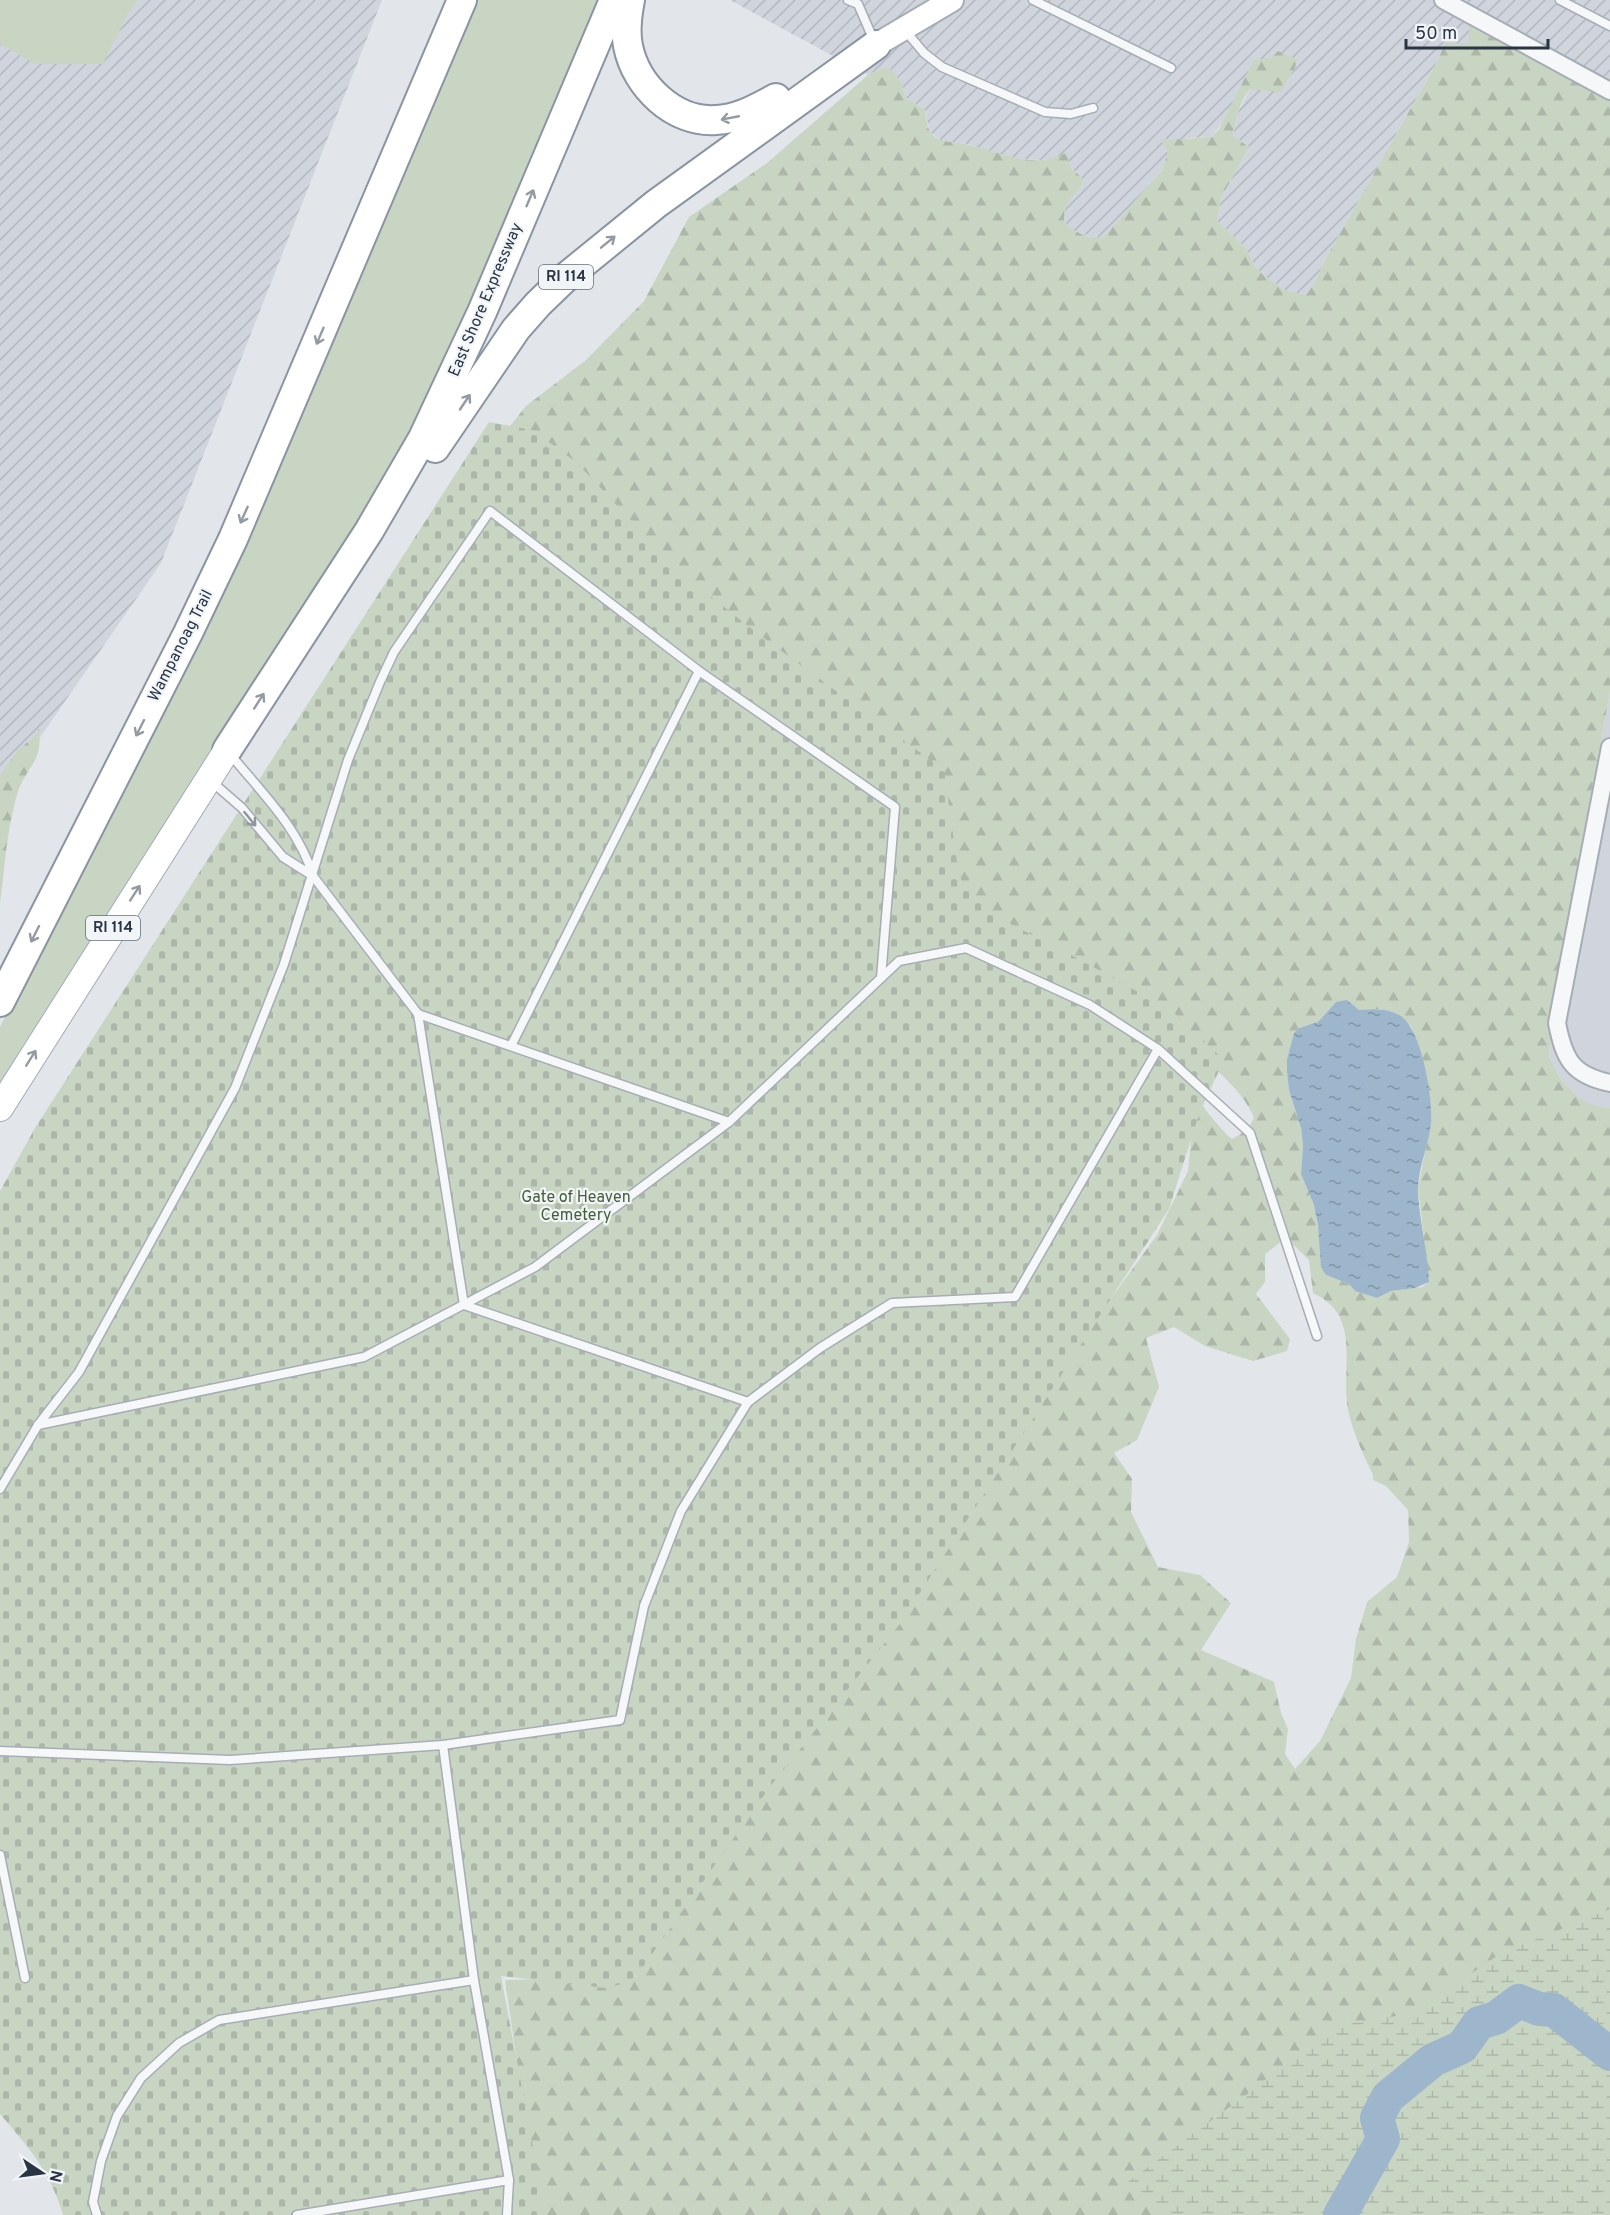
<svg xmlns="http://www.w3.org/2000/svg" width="1610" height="2215" font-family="Overpass,sans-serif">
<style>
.built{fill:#d0d5dd}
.industrial{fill:url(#industrial-furrows)}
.green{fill:#c9d5c3}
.forest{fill:url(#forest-firs);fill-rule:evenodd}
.wetland{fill:url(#wetland-marsh)}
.cemetery{fill:url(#cemetery-stones)}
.water{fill:url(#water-ripples)}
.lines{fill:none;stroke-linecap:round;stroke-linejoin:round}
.river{stroke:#9db6cb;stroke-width:34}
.lane-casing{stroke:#a7adb5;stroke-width:11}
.street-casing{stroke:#a7adb5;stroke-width:20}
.secondary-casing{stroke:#a7adb5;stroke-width:26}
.primary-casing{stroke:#a2abb7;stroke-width:28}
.highway-casing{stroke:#8a94a2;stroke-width:32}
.lane{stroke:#f5f7f9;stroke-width:8}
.street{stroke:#f5f7f9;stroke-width:16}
.secondary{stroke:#fff;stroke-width:22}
.primary{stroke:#fff;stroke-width:26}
.highway{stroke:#fff;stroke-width:28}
.oneway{stroke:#949aa1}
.oneway2{stroke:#90969e}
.labels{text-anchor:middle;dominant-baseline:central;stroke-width:4.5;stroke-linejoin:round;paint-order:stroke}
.shield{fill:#f2f5f8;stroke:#666f79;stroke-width:1.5}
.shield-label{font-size:15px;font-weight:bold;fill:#2a3543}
.street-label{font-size:16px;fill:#2a3543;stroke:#f2f5f8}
.park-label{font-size:16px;fill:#415f37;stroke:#f2f5f8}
</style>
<defs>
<pattern id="industrial-furrows" width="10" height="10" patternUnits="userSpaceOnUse" patternTransform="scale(1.5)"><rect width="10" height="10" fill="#d0d5dd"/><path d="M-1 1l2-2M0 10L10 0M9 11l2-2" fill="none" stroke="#b3b7bf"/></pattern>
<pattern id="forest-firs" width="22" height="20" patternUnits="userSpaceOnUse" patternTransform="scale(1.5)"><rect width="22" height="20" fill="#c9d5c3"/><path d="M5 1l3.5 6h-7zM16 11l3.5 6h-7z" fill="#adb7a9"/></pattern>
<pattern id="wetland-marsh" width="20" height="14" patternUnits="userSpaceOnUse" patternTransform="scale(1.5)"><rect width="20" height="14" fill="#c9d5c3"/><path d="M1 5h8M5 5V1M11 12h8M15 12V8" fill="none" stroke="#adb7a9"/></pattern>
<pattern id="cemetery-stones" width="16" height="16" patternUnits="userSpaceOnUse" patternTransform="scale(1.5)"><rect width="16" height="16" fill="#c9d5c3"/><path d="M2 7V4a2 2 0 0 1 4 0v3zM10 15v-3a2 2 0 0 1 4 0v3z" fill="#adb7a9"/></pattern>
<pattern id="water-ripples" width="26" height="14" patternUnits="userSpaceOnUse" patternTransform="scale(1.5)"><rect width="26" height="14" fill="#9db6cb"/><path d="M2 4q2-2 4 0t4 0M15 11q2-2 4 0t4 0" fill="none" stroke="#8095a6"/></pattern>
</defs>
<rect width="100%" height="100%" fill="#e2e6eb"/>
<path class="built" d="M1610,692V1108L1594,1105L1579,1098L1560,1078L1549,1056L1558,970Z"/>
<g class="industrial">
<path d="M0,0H382L161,563L0,795Z"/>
<path d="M730,0H1610V90L1469,27V43L1445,44L1437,62L1326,258L1314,284L1306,295L1285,290L1264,276L1254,265L1247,249L1217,221L1221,198L1249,147L1233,136L1238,112L1250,89H1260L1279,51L1211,137L1188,138L1180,140L1161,139L1168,152L1162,170L1104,237L1094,238L1074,231L1064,221V211L1069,200L1082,186V177L1071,169L1067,153L1057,159L1039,160L1008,158L968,144L942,141L930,132L924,109L905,97L902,83L880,69L868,75Z"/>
</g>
<g class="green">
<path d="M0,0H138L128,14L103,64H35L0,44Z"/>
<path d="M476,0H600C533,160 471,322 388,475L0,1082V1027L73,886Z"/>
</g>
<g class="forest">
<path d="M1473,16L1610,90V692L1558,970L1549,1056L1560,1078L1579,1098L1594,1105L1610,1108V1994L1231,2215H535L537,2200L505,1980L637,1977L635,1886L738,1813L1157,1235L1188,1171L1195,1099L1199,1100C1205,1110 1223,1132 1232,1139L1247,1130L1254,1118C1246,1097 1225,1077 1208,1063L1002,938L819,691L507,430L526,406L586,360L644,301L689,217L767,163L868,75L880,69L890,68L902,83L905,97L924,109C926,116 927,126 930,132C938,144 956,141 969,145C1000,152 1036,171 1067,152L1071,169L1082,177L1083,183C1075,199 1064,198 1064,221C1075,233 1087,239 1104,237L1162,170L1168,152L1160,139C1177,140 1193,138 1211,137L1219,129L1254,60L1271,58L1278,51L1297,59L1295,68L1281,92L1250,89C1239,102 1236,119 1233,136L1249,147L1221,198L1217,221L1247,249L1254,265L1264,276L1285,290L1306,295L1314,284L1326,258L1437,62L1445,43H1469V27ZM1336,1002L1359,1010L1381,1009L1411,1026L1426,1073L1430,1105L1431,1122L1418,1188L1429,1282L1422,1287L1391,1291L1377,1298L1355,1291L1349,1284L1326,1275L1314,1205L1301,1174L1303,1146L1301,1128L1289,1090L1287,1072V1059L1294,1033L1299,1028L1318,1022ZM1286,1238L1309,1260L1313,1293C1363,1316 1340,1367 1348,1410C1353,1433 1363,1454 1373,1475V1480L1386,1486L1408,1510L1409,1542L1397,1577L1367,1602L1356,1639L1351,1678L1320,1741L1295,1769L1285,1754L1288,1729L1281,1713L1274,1682L1201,1650L1231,1603L1200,1575L1158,1567L1131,1512L1132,1479L1114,1453L1137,1440L1159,1387L1146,1338L1174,1327L1205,1346L1253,1361L1287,1351L1290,1339L1256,1294L1265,1282V1254Z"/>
<path d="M39,728C42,758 34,759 21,784C17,792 15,802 13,811C6,841 4,873 0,904V776L17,751L36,735Z"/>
</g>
<path class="wetland" d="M1610,1909V2215H1163L1125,2184L1250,2092L1331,2027L1414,2013L1500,1954Z"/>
<path class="cemetery" d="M489,422L532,430L576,462L680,572L757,633L944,770L959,877L993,915L1077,958L1172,1011L1224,1060L1199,1114L1169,1209L899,1625L769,1788L633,1981L606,1988L501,1976L541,2190L540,2215H63C50,2171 29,2148 0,2114V1191L35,1128Z"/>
<path class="water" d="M1347,1000L1359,1010C1373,1009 1386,1008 1399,1015C1422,1027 1433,1099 1431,1123C1429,1145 1418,1168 1418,1190C1419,1221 1428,1251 1429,1282L1415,1288L1391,1291L1377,1298L1355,1291L1349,1284L1326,1275L1321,1267L1318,1226L1314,1205L1301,1174L1303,1146L1301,1128L1289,1090L1287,1072V1059L1294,1033L1299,1028L1318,1022L1336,1002Z"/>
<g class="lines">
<path class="river" d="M1340,2215L1383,2139L1377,2118L1388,2097L1433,2060L1462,2047L1479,2023L1496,2018L1519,2001L1539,2009L1554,2010L1610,2054"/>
<g class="lane-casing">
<g id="lane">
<path d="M848,0L858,4L874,41"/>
<path d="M1033,0L1171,68"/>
<path d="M1560,0L1610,26"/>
<path d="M904,29L924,53L942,67L1045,112L1071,114L1093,108"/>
<path d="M211,781L242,808L283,857L313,876C299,828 261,792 230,754"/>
<path d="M313,876L418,1014L729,1122L899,961L966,948L1090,1005L1158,1049L1250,1133L1317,1336"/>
<path d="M418,1014L464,1305L748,1402"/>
<path d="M511,1046L699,671"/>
<path d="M38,1425L364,1357L535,1267L729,1122"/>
<path d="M0,1489L38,1425L79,1372L235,1088L284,964L348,760L380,682L394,652L490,511L699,671L895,807L881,978"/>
<path d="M443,1745L474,1980L509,2180L507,2215"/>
<path d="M0,1751L230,1760L443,1745L620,1720L644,1606L681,1511L748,1402L820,1348L892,1303L1015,1297L1158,1049"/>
<path d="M0,1855L25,1978"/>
<path d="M97,2215L93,2202L101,2161L117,2116L141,2078L179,2043L219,2020L474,1980"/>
<path d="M297,2215L509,2180"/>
</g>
</g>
<g class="street-casing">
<g id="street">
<path d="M1443,0L1610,91"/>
<path d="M1610,747L1557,1023C1564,1059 1572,1075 1610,1083"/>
</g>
</g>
<g class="secondary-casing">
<path id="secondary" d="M876,45L952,0"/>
</g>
<g class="primary-casing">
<path id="primary" d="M0,1108L227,750"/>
</g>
<g class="highway-casing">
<g id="highway">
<path d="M630,0C627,15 625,31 628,46C636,86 674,123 716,120C739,119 757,108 776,98"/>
<path d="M435,448L516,329L538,304L565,278L656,204L876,45"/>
<path d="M227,750L369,531L423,438L482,312L614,0"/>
<path d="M0,1002L188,633L233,539L462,0"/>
</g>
</g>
<use href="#lane" class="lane"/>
<use href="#street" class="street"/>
<use href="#secondary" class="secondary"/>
<use href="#primary" class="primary"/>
<use href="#highway" class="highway"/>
</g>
<defs><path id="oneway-shaft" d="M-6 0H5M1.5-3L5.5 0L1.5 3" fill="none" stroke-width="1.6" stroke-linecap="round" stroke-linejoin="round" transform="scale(1.5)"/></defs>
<g class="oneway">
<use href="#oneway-shaft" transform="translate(730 118) rotate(169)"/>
<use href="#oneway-shaft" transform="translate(530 198) rotate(-67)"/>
<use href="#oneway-shaft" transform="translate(608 242) rotate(-39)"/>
<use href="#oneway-shaft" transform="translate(320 336) rotate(113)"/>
<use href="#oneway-shaft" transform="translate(465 402) rotate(-56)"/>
<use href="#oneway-shaft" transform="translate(244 515) rotate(114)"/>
<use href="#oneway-shaft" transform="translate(259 701) rotate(-57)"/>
<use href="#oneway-shaft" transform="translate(140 728) rotate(117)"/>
<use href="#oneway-shaft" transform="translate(135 893) rotate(-57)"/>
<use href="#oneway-shaft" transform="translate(35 934) rotate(117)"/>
<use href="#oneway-shaft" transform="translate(31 1058) rotate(-58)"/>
</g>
<use class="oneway2" href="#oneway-shaft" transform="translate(250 819) rotate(51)"/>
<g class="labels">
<g class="shield">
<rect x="539" y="265" width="54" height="24" rx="4.5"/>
<rect x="86" y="916" width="54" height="24" rx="4.5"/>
</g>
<g class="shield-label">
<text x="566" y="277">RI 114</text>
<text x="113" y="928">RI 114</text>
</g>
<g class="street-label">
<text transform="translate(486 300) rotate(-67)">East Shore Expressway</text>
<text transform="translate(181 646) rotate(-63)">Wampanoag Trail</text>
</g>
<g class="park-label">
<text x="576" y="1198">Gate of Heaven<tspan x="576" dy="18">Cemetery</tspan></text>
</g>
</g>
<g transform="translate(42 2173) rotate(103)" stroke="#f2f5f8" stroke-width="4.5" paint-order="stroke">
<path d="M0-4.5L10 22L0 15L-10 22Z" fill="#2a3543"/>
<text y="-9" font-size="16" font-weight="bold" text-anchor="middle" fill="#2a3543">N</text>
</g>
<path d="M1406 39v9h142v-9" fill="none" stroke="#2a3543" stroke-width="3"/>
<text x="1415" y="39" font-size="18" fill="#2a3543" stroke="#f2f5f8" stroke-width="4.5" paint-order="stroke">50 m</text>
</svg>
